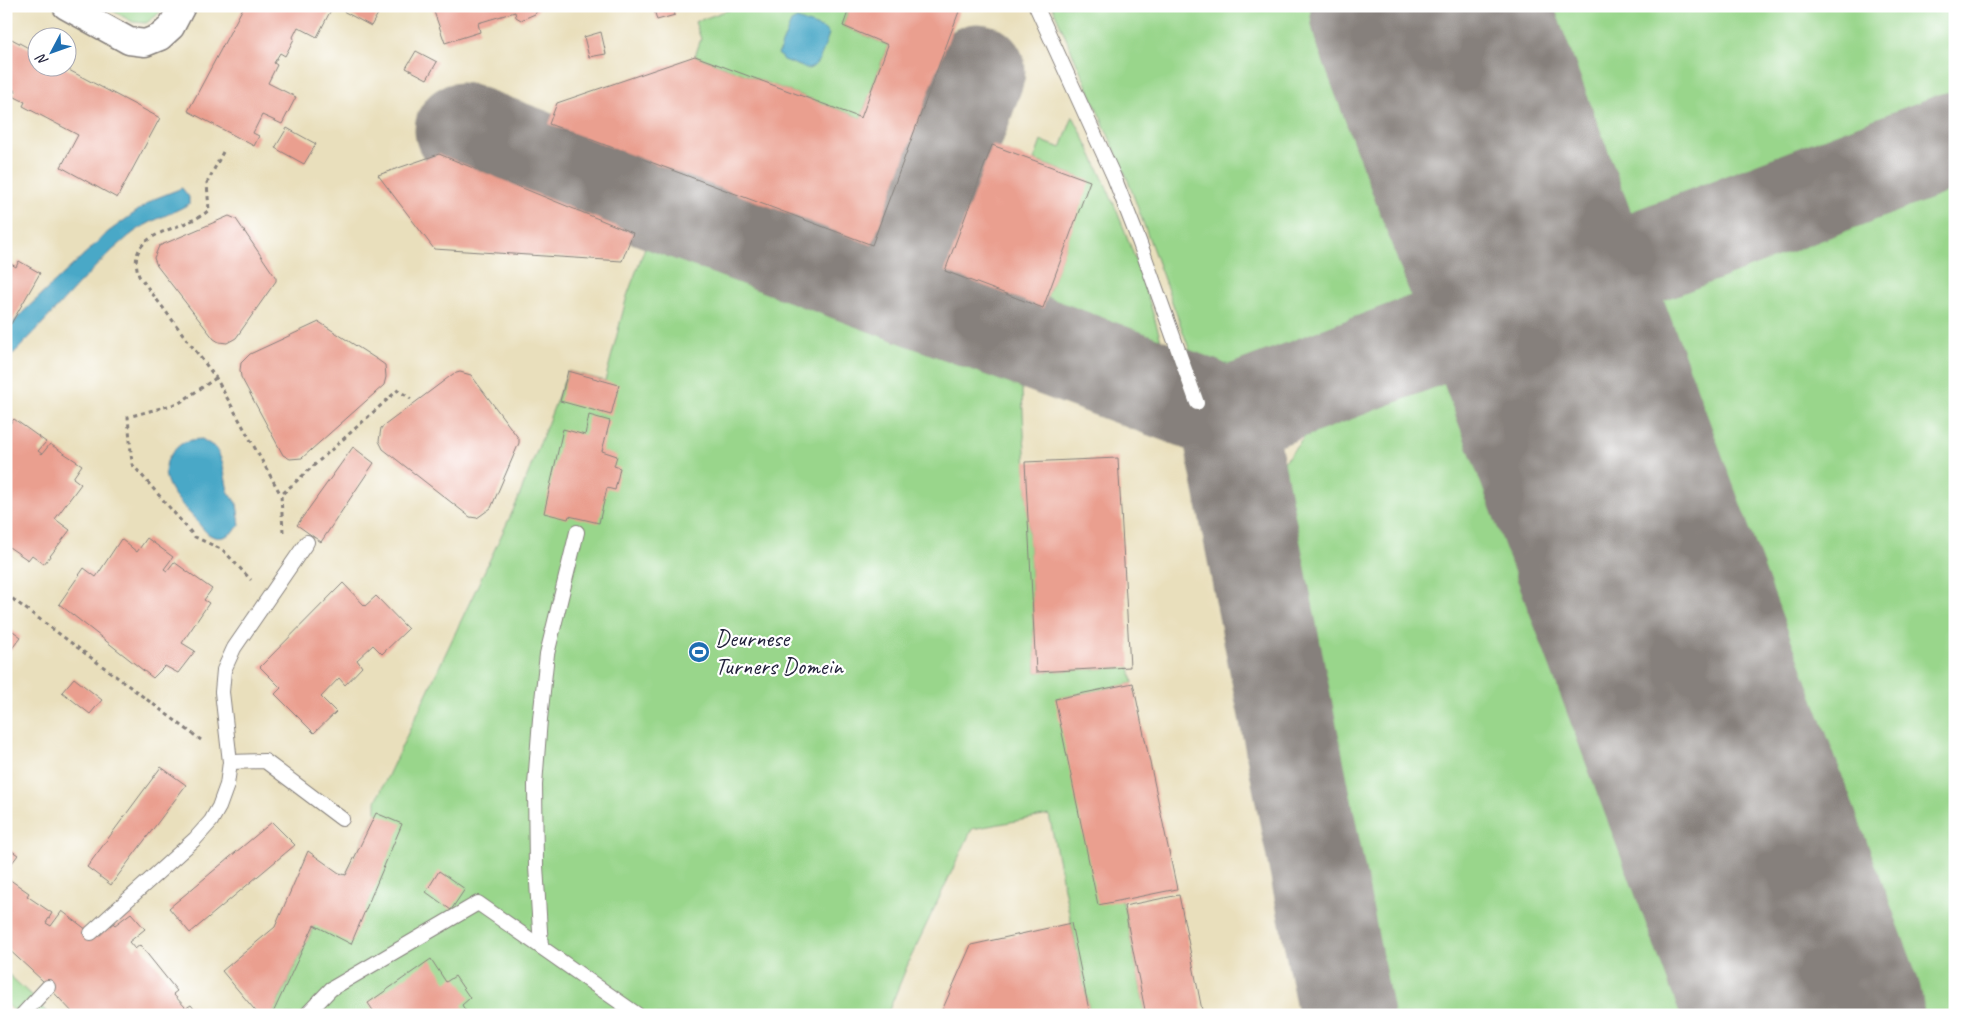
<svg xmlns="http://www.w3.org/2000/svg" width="1961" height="1021" font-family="Caveat,sans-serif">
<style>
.green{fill:#99d68b;stroke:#5e7c63}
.water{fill:#48a8c7;stroke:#356581}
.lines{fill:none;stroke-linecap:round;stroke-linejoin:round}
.taxiway{stroke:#86807c;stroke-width:95}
.runway{stroke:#86807c;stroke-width:236}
.building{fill:#ea9f8f}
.lane-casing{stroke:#86807c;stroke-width:16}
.street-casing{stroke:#86807c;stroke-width:29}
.path{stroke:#86807c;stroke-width:3;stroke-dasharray:4 4;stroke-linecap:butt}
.lane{stroke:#fff;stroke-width:14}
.street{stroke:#fff;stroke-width:26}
.labels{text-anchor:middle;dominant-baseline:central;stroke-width:4.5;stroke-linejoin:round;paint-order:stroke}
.poi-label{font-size:24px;fill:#22223b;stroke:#fff;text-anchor:start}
</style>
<rect width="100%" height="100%" fill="#fff"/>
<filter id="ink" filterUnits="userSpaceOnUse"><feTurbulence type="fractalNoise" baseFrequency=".02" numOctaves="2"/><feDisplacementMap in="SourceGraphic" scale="10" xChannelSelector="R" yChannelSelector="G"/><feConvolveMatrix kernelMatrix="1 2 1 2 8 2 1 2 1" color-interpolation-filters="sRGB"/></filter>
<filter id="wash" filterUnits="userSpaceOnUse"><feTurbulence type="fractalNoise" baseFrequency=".0096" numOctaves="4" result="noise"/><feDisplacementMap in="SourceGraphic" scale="20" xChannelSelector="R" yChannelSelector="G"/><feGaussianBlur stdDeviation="1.12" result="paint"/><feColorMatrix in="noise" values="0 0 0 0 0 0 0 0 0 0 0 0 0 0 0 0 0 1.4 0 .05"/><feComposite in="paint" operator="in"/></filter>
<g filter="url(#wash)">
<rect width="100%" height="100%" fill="#e9dfbc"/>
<g class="green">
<path d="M104,6H165L157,15L146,23L133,22Z"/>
<path d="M739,6H850L843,26L888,45L861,118L695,56L701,39L695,22Z"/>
<path d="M1052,6H1955V96L1272,359C1253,361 1217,369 1200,359C1196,357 1193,354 1190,351L1127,178Z"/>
<path d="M1073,116C1098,166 1121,217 1139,270C1149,298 1157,328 1166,357L1043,308L1089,181L1034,160L1041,141L1061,148Z"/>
<path d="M1955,174V1015H1378L1271,499L1284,462L1306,435Z"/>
<path d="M650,234L1021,372L1036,672L1130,667L1133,683L1056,699L1124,906L1146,1015H1090L1049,815L972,829L910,959L887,1015H272L339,873L346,875L376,813V801L517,502L568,371L605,381L627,296Z"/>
<path d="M6,972L33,997L49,1015H18L6,1003Z"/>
</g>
<g class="water">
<path d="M797,19L824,29L829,34C825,44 820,67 808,69L783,60L778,54L791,22Z"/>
<path d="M182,188L189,197V204C170,215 147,221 129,236C84,273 48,321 6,361V331L22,313L108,232L154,199Z"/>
<path d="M202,439L216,448L222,461L228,491L237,504L240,525C233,533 222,542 210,535C204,532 199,523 194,518C178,500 153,477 172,453C182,441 187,440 202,439Z"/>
</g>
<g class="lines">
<g class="taxiway">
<path d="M462,130L1197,403L1227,416L1955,139"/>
<path d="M898,292L978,71"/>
<path d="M1227,416L1346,1015"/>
</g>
<path class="runway" d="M1428,6L1806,1015"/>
</g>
<g id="blocks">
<g class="building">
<path d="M244,6H333L317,37L298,27L293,37L294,39L285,56L280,53L274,63L277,65L268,83L296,97L282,124L262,115L253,133L259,136L254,146L188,111Z"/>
<path d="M346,6H366L379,12L371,26L343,11Z"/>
<path d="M432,6H538L539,8L535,14L521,20L516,17L515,12L478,23L480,32L445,43Z"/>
<path d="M653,6H673L675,15L657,20Z"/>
<path d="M850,6H961L872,245L549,124L557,103L695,56L861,118L888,45L843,26Z"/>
<path d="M601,32L606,54L589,57L584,37Z"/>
<path d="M6,36L38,53V68H65L160,118L117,198L61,167L78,135L23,106L25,102L13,96L16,91L6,86Z"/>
<path d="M416,51L437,62L427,79L406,68Z"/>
<path d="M287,128L316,144L304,164L275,148Z"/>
<path d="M992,145L1090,181L1043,308L945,271Z"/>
<path d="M439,154L633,233L622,261L434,249L378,175Z"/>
<path d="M229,216L236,219L276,278V281L236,338L227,343L219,342L214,339L157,266L154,258L159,246Z"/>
<path d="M6,261L16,267L19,261L40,273L11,324L6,321L8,298L6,297Z"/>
<path d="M319,322L378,360L385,365L386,377L384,385L302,458L290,459L283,455L241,377L240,370L241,363L250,354Z"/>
<path d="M568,371L619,385L611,415L560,401Z"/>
<path d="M460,372L471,375L519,439V443L491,508L477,518L470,517L383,449L379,441L381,428L453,374Z"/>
<path d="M589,415L610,421L602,451L617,456L614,466L620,468L615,490L607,488L599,523L569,516L568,519L544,513L563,429L585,435Z"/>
<path d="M14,419L46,442L38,451L42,454L50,444L82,465L73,478L81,484L55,519L70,530L44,564L32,555L28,560L6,545V428Z"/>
<path d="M353,447L374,463L321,542L297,525Z"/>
<path d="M1118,458L1130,667L1036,672L1025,462Z"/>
<path d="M147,538L173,557L164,569L167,571L174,562L212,589L204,600L209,603L182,643L195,651L178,673L165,666L153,678L59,604L84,568L96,577L121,539L137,552Z"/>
<path d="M343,583L365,606L376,596L408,629L382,654L373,645L357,660L362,667L345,685L339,678L321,697L336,712L314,733L275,694L281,688L260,667Z"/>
<path d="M6,626L21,637L6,656Z"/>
<path d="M74,678L102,700L90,714L62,692Z"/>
<path d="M1133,683L1177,889L1098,905L1055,699Z"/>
<path d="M161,767L186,785L111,885L87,867Z"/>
<path d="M376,813L402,824L351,944L314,925L272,1015H259L222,971L275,927L308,851L339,873L346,875Z"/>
<path d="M272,822L295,845L190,933L169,908Z"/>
<path d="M6,847L18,855L6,871Z"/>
<path d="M439,871L465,889L451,910L426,892Z"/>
<path d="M6,877L29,893L27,896L52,913L46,923L51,926L62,911L91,933L108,919L115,925L131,913L145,929L129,942L135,949L140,945L177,991L173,994L186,1008L191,1005L199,1015H75L43,981L6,947Z"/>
<path d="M1179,895L1203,1015H1146L1124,906Z"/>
<path d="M1071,923L1090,1015H940L971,945Z"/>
<path d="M431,959L446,982L455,976L470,998L462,1005L468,1015H376L368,1003Z"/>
</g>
</g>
</g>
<g filter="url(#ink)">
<use href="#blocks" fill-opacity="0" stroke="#86807c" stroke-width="1"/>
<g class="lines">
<g class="lane-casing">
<g id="lane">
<path d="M1036,6L1114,177L1139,241L1197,403"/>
<path d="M230,762L265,761L342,819"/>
<path d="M91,933L195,839L211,821L219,807L227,785L230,762L222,692L224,670L234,648L307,542"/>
<path d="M541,947L536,866L535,785L540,719L547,654L577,532"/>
<path d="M22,1015L48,987"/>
<path d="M306,1015L331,989L478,903L638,1015"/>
</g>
</g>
<g class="street-casing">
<path id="street" d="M66,6L129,41L145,43L160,37L171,27L182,6"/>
</g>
<g class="path">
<path d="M223,152L207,183L209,210C183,233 123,229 139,276L216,378L281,495"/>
<path d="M216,378L179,403L128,417L132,464L195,537L223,550L251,580"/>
<path d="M283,532L281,495L398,390L411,399"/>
<path d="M6,594L201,740"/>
</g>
<use href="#lane" class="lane"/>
<use href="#street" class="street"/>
</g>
</g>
<defs>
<g id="stadium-disc" transform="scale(1.125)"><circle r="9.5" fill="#1f6fb2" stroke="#fff"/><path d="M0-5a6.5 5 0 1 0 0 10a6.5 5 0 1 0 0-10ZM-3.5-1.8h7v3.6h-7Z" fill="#fff"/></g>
</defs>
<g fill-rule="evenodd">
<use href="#stadium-disc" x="699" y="652"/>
</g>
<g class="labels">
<g class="poi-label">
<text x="715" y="638">Deurnese<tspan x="715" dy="28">Turners Domein</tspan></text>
</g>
</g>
<rect width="1961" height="1021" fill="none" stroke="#fff" stroke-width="25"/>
<g transform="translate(52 52) rotate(229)"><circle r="24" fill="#ffffff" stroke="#a7a7b1"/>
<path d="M0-4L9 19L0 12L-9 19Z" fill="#1f6fb2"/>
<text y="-8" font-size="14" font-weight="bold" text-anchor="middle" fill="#22223b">N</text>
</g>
</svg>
